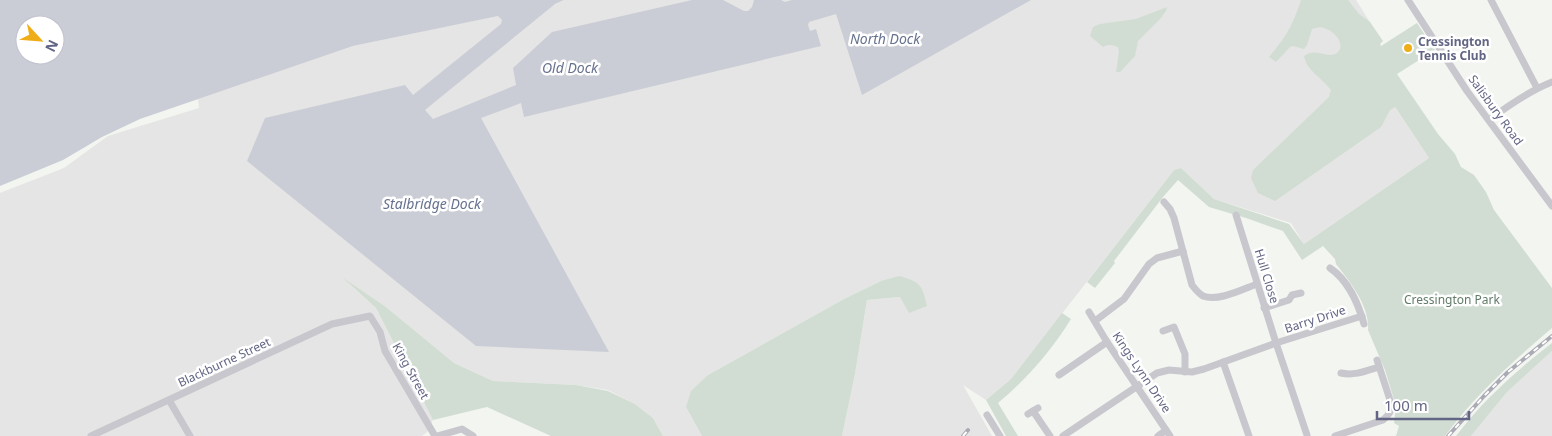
<svg xmlns="http://www.w3.org/2000/svg" width="1552" height="436" font-family="'Noto Sans',sans-serif">
<style>
.built{fill:#e4e5e4}
.green{fill:#d1ddd3}
.water{fill:#cbcdd6;fill-rule:evenodd}
.lines{fill:none;stroke-linecap:round;stroke-linejoin:round}
.minor{stroke:#c7c7cd;stroke-width:7}
.rail-casing{stroke:#aaabb4;stroke-width:4}
.rail{stroke:#fff;stroke-width:2;stroke-dasharray:5.5;stroke-linecap:butt}
.poi-dot{fill:#efae17;stroke:#fff;stroke-width:2}
.labels{text-anchor:middle;dominant-baseline:central;stroke-width:5;stroke-linejoin:round;paint-order:stroke}
.poi-label{font-size:12px;font-weight:bold;fill:#626584;stroke:#fff;text-anchor:start}
.street-label{font-size:12px;fill:#626584;stroke:#fff}
.park-label{font-size:12px;fill:#617b68;stroke:#fff}
.water-label{font-size:14px;font-style:italic;fill:#66718f;stroke:#fff}
</style>
<rect width="100%" height="100%" fill="#f3f5f0"/>
<g class="built">
<path d="M564,0H1356L1373,27L1351,42L1429,158L1304,244L1291,223L1214,199L1181,168L1174,170L1011,379L986,400L963,385L992,436H842L855,374L867,300L901,297L927,306L881,281L844,299L708,375L686,407L702,436H663L653,418L635,404L608,390L576,385L493,381L454,363L386,307L347,282L376,308L433,420L427,432L422,436H0V193L64,168L108,136L199,108L198,99L353,46L555,4Z"/>
<path d="M1552,351V436H1471L1507,392Z"/>
</g>
<g class="green">
<path d="M1301,0H1348L1359,14L1370,22L1383,41L1380,44L1381,46L1417,23L1435,50L1397,74L1438,134L1455,154L1461,167L1474,175L1486,192L1494,210L1552,288V328C1514,360 1474,396 1445,436H1396L1399,426L1394,423L1396,406L1385,370L1368,330C1370,306 1350,282 1336,264L1335,259L1323,246L1302,260L1283,231L1246,218L1209,207L1178,180L1163,197L1114,261L1115,263L1095,288L1087,282L1174,170L1181,168L1214,199L1289,224L1304,244L1429,158L1395,107L1390,110L1381,127L1275,201L1258,193L1251,178L1253,170L1329,97L1331,90C1323,79 1306,70 1304,56C1317,46 1329,61 1338,52C1346,43 1333,30 1324,28C1320,26 1316,28 1312,29L1307,45L1304,49L1293,46L1290,47L1276,62L1269,57C1286,37 1293,25 1301,0Z"/>
<path d="M1167,7L1166,11L1160,19L1138,41L1135,56L1120,72H1116L1119,52L1118,47C1112,45 1109,44 1103,47L1090,36L1093,27L1100,24L1136,19Z"/>
<path d="M899,276C921,282 922,285 927,306L909,313L900,297L867,300L855,374L842,436H702L686,407L691,391L708,375L844,299L881,281Z"/>
<path d="M343,278L386,307L454,363L493,381L576,385L608,391L635,404L653,418L663,436H551L487,407L433,420L376,308Z"/>
<path d="M1062,313L1071,319C1052,350 1026,380 998,403L1018,436H1006L986,400L1011,379Z"/>
<path d="M1552,343V351L1507,392L1471,436H1456C1483,400 1517,370 1552,343Z"/>
</g>
<path class="water" d="M0,0H564L555,4L425,110L433,119L516,85L513,68L552,32L692,0H723L744,11H748L752,7L754,0H781L785,2L792,0H1031L862,95L836,14L809,22L808,25L810,31L816,29L821,46L524,117L521,103L481,118L609,352L476,346L247,161L265,118L405,85L413,95L501,24L502,20L498,16L353,46L140,119L102,137L63,160L0,186ZM25,25H55V55H25Z"/>
<g class="lines">
<g class="minor">
<path d="M1408,0L1467,91L1552,206"/>
<path d="M1491,0L1537,88"/>
<path d="M1489,120C1509,105 1529,91 1552,82"/>
<path d="M1164,202L1170,209L1174,218L1192,285C1195,289 1198,293 1203,296C1218,302 1243,289 1257,284"/>
<path d="M1236,215L1276,343L1307,435"/>
<path d="M1330,268C1349,281 1358,303 1364,324"/>
<path d="M1264,308L1289,300L1292,295L1301,293"/>
<path d="M1089,312L1107,342L1170,436"/>
<path d="M1095,321L1124,299L1149,264L1157,258L1183,251"/>
<path d="M1163,331L1174,327L1185,354V372"/>
<path d="M1223,362L1249,436"/>
<path d="M1341,373C1354,376 1366,371 1379,367"/>
<path d="M1059,375L1107,342"/>
<path d="M169,400L190,436"/>
<path d="M1033,411L1050,436"/>
<path d="M1028,414L1038,408"/>
<path d="M987,415L1000,436"/>
<path d="M91,436L332,324L370,316L380,332L385,351L435,436"/>
<path d="M437,436L462,429L473,436"/>
<path d="M1063,436L1157,373L1169,370L1192,372L1204,369L1276,343L1362,316"/>
<path d="M1158,436L1166,430"/>
<path d="M1335,436L1383,420C1389,415 1392,411 1391,403L1377,360"/>
</g>
<g class="rail-casing">
<g id="rail">
<path d="M963,436L968,430"/>
<path d="M1448,436L1484,396L1508,372L1552,336"/>
</g>
</g>
<use href="#rail" class="rail"/>
</g>
<circle class="poi-dot" cx="1408" cy="48" r="5"/>
<g class="labels">
<g class="poi-label">
<text x="1418" y="41">Cressington<tspan x="1418" dy="14">Tennis Club</tspan></text>
</g>
<g class="street-label">
<text transform="translate(1496 110) rotate(54)">Salisbury Road</text>
<text transform="translate(1267 276) rotate(73)">Hull Close</text>
<text transform="translate(1315 319) rotate(-18)">Barry Drive</text>
<text transform="translate(224 362) rotate(-25)">Blackburne Street</text>
<text transform="translate(411 371) rotate(61)">King Street</text>
<text transform="translate(1142 372) rotate(56)">Kings Lynn Drive</text>
</g>
<g class="park-label">
<text x="1452" y="299">Cressington Park</text>
</g>
<g class="water-label">
<text x="885" y="38">North Dock</text>
<text x="570" y="67">Old Dock</text>
<text x="432" y="203">Stalbridge Dock</text>
</g>
</g>
<g transform="translate(40 40) rotate(116)"><circle r="24" fill="#ffffff" stroke="#c0c1ce"/>
<path d="M0-4L9 19L0 12L-9 19Z" fill="#efae17"/>
<text y="-8" font-size="14" font-weight="bold" text-anchor="middle" fill="#626584">N</text>
</g>
<path d="M1377 411v8h92v-8" fill="none" stroke="#626584" stroke-width="2.5"/>
<text x="1384" y="411" font-size="15" fill="#626584" stroke="#ffffff" stroke-width="4" paint-order="stroke">100 m</text>
</svg>
